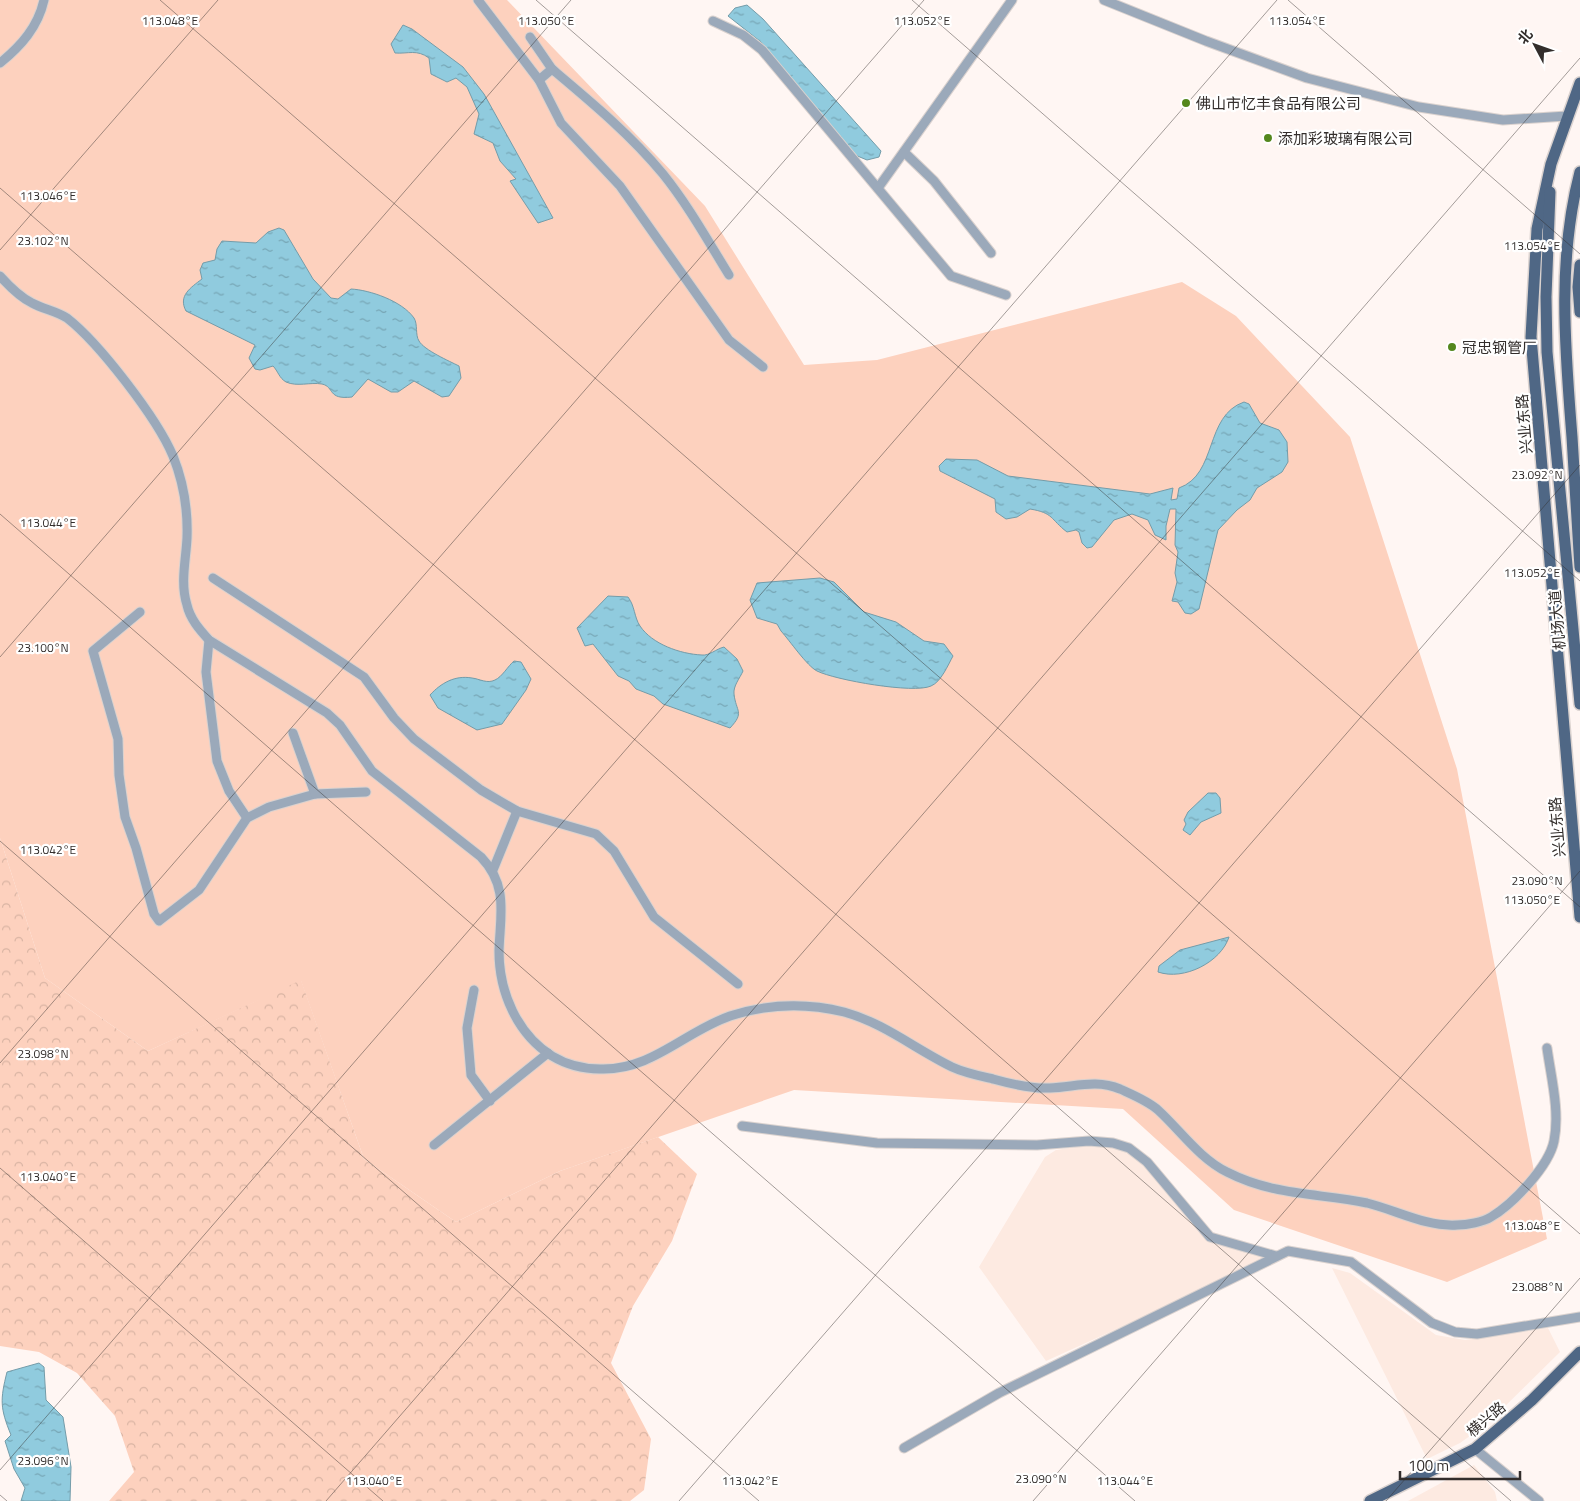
<svg xmlns="http://www.w3.org/2000/svg" width="1580" height="1501" font-family="'Titillium Web','Noto Sans SC',sans-serif">
<style>
.industrial{fill:#fdeae1}
.green{fill:#fdd1be}
.forest{fill:url(#forest-crowns)}
.water{fill:url(#water-ripples);stroke:#749ca9}
.lines{fill:none;stroke-linecap:round;stroke-linejoin:round}
.minor-casing{stroke:#dad2cf;stroke-width:11}
.major-casing{stroke:#dad2cf;stroke-width:14}
.minor{stroke:#9ba9ba;stroke-width:9}
.major{stroke:#4f6785;stroke-width:11}
.ticks{fill:none;stroke:#332e2c;stroke-width:1;stroke-opacity:0.45}
.poi-dot{fill:#54871d;stroke:#fff;stroke-width:2}
.labels{text-anchor:middle;dominant-baseline:central;stroke-width:4.5;stroke-linejoin:round;paint-order:stroke}
.poi-label{font-size:15px;fill:#332e2c;stroke:#fff;text-anchor:start}
.street-label{font-size:15px;fill:#332e2c;stroke:#fff}
.ticks-label{font-size:12px;text-anchor:middle;fill:#332e2c;stroke:#fff;stroke-width:4.5;stroke-linejoin:round;paint-order:stroke}
</style>
<defs>
<pattern id="forest-crowns" width="20" height="18" patternUnits="userSpaceOnUse" patternTransform="scale(1.25)"><rect width="20" height="18" fill="#fdd1be"/><path d="M2 6a3 3 0 1 1 6 0M12 15a3 3 0 1 1 6 0" fill="none" stroke="#d9b4a3"/></pattern>
<pattern id="water-ripples" width="26" height="14" patternUnits="userSpaceOnUse" patternTransform="scale(1.25)"><rect width="26" height="14" fill="#90cbde"/><path d="M2 4q2-2 4 0t4 0M15 11q2-2 4 0t4 0" fill="none" stroke="#76a5b4"/></pattern>
</defs>
<rect width="100%" height="100%" fill="#fff6f3"/>
<g class="industrial">
<path d="M1096,1144L1128,1151L1224,1244L1267,1258L1216,1284L1046,1361L979,1267L1045,1157L1056,1150Z"/>
<path d="M1332,1268L1350,1273L1436,1335L1465,1340L1548,1328L1560,1352L1488,1423L1460,1443L1427,1459Z"/>
<path d="M1474,1465L1495,1492L1497,1501H1408Z"/>
</g>
<path class="green" d="M0,0H507L705,206L804,365L877,360L1182,282L1236,316L1350,437L1457,769L1547,1239L1447,1282L1234,1210L1123,1109L794,1090L560,1171L456,1222L364,1159L301,981L148,1051L45,978L0,838Z"/>
<path class="forest" d="M0,838L45,978L148,1051L301,980L364,1159L456,1222L560,1171L658,1137L697,1174L672,1241L633,1306L611,1363L651,1439L644,1490L630,1501H109L134,1472L115,1416L77,1373L39,1352L0,1346Z"/>
<g class="water">
<path d="M747,5L763,19L881,151L879,157L867,160L855,155L761,42L728,16L735,8Z"/>
<path d="M403,25L412,29L463,67L484,94L553,218L538,223L510,181L516,179L500,161L493,143L474,134L479,114L467,87L456,78L447,82L431,74L429,58C417,49 408,54 395,53L391,44Z"/>
<path d="M279,228L284,230L313,279L331,298L338,299L351,289C370,290 402,301 414,318C418,324 415,335 419,341C424,350 449,361 459,366L461,378L449,396L442,397L414,381L398,392H391L368,379L352,397C327,400 335,387 322,384C310,382 297,387 286,382C279,378 278,371 273,366L260,370L255,369L249,358L255,345L186,311C178,296 190,288 202,279L200,270L203,263L215,260L217,249L222,241L256,243L268,232Z"/>
<path d="M1244,402L1249,404L1260,423L1279,430L1287,442L1288,462L1282,472L1257,488L1250,500L1237,510L1218,530L1199,609L1191,614L1185,613L1178,602L1172,601L1177,582L1175,573L1178,552L1175,545L1176,509H1170L1166,526V540L1155,535L1148,520L1132,514L1114,520L1092,547L1087,548L1082,543L1079,532L1076,530L1067,532C1050,519 1054,513 1030,509L1017,517L1006,519L996,512L995,499L940,471L939,466L946,459L977,460L1008,476L1150,494L1173,488L1171,500L1177,499L1179,488C1218,474 1204,416 1244,402Z"/>
<path d="M820,578L834,582L864,612L896,622L924,641L944,644L953,656C948,665 941,682 931,686C914,694 835,680 817,671C807,666 790,641 781,631L777,624L757,618L750,600L757,583Z"/>
<path d="M608,596L628,597C635,606 634,617 640,626C652,644 680,654 702,655C709,656 716,649 724,647L737,659L743,671C740,678 733,686 734,694C736,712 745,712 730,728L663,704L654,696L636,689L629,681L618,676L593,644L585,646L577,628Z"/>
<path d="M514,661L521,662L531,679L526,690L502,724L477,730L438,708L430,695C441,683 455,675 472,678C480,679 487,684 495,680C502,677 508,666 514,661Z"/>
<path d="M1208,793H1216L1220,798L1221,813L1201,822L1190,835L1183,830L1186,824L1184,820L1188,812Z"/>
<path d="M1229,937C1221,962 1184,981 1158,972L1159,966L1180,950Z"/>
<path d="M39,1363L44,1367L46,1400L63,1417L71,1467L70,1501H21L25,1488L14,1469L5,1441L11,1435C0,1408 0,1400 7,1372Z"/>
</g>
<g class="lines">
<g class="minor-casing">
<g id="minor">
<path d="M478,0L539,80L561,123L620,186L729,340L763,367"/>
<path d="M1104,0L1206,41L1307,78L1419,107L1503,120L1567,116"/>
<path d="M713,21L743,35L762,50L951,276L1006,295"/>
<path d="M530,37L552,69"/>
<path d="M0,63C21,46 38,27 44,0"/>
<path d="M539,80L552,69C590,101 631,135 663,174C688,205 708,241 729,275"/>
<path d="M904,152L934,181L991,253"/>
<path d="M878,188L1012,0"/>
<path d="M0,276C9,286 20,297 32,303C43,309 56,311 67,318C99,343 157,418 173,456C183,481 188,511 187,538C186,560 180,583 187,605C190,619 200,630 209,640L327,713L340,725L372,771L481,857C509,886 500,916 499,951C499,992 517,1034 552,1056C567,1065 582,1069 600,1069C651,1071 684,1032 730,1016C767,1004 807,1003 844,1012C884,1023 915,1049 952,1067C965,1073 980,1076 993,1079C1011,1084 1032,1089 1050,1088C1075,1087 1096,1079 1120,1089C1133,1095 1148,1101 1158,1110C1180,1130 1200,1159 1227,1172C1274,1196 1318,1193 1367,1203C1396,1210 1426,1227 1457,1225C1467,1225 1483,1222 1491,1217C1513,1204 1549,1166 1554,1141C1560,1111 1551,1077 1547,1048"/>
<path d="M213,578L364,677L394,718L414,739L481,790L517,811L596,834L614,851L654,917L738,984"/>
<path d="M140,612L93,651L118,739L119,775L125,817L136,848L154,914L159,921L199,890L247,818L269,807L315,794L366,792"/>
<path d="M209,640L206,672L217,761L229,791L247,818"/>
<path d="M293,733L315,794"/>
<path d="M493,870L517,811"/>
<path d="M474,990L467,1028L471,1075L490,1101"/>
<path d="M742,1126L877,1143L1037,1145L1089,1141L1113,1143L1129,1148L1147,1162L1210,1237L1276,1256"/>
<path d="M434,1145L548,1053"/>
<path d="M904,1448L999,1393L1288,1251L1351,1262L1432,1323L1455,1332L1477,1334L1580,1317"/>
<path d="M1475,1449L1539,1501"/>
</g>
</g>
<g class="major-casing">
<g id="major">
<path d="M1580,83L1551,164L1537,229L1531,337L1580,917"/>
<path d="M1580,172C1557,260 1565,348 1572,437C1575,481 1577,524 1580,567"/>
<path d="M1550,192L1546,297L1547,352L1580,704"/>
<path d="M1580,265L1578,287L1580,312"/>
<path d="M1370,1501L1475,1449L1532,1400L1580,1352"/>
</g>
</g>
<use href="#minor" class="minor"/>
<use href="#major" class="major"/>
</g>
<path class="ticks" d="M160,0L1580,1234M536,0L1580,907M912,0L1580,581M1288,0L1580,254M0,188L1511,1501M0,250L218,0M0,514L1135,1501M0,657L571,0M0,841L759,1501M0,1063L924,0M0,1168L383,1501M0,1470L1277,0M0,1495L7,1501M326,1501L1580,58M679,1501L1580,465M1033,1501L1580,871M1386,1501L1580,1278"/>
<g class="poi-dot">
<circle cx="1186" cy="103" r="5"/>
<circle cx="1268" cy="138" r="5"/>
<circle cx="1452" cy="347" r="5"/>
</g>
<g class="labels">
<g class="poi-label">
<text x="1196" y="103">佛山市忆丰食品有限公司</text>
<text x="1278" y="138">添加彩玻璃有限公司</text>
<text x="1462" y="347">冠忠钢管厂</text>
</g>
<g class="street-label">
<text transform="translate(1524 424) rotate(-95)">兴业东路</text>
<text transform="translate(1557 620) rotate(-95)">机场大道</text>
<text transform="translate(1557 827) rotate(-95)">兴业东路</text>
<text transform="translate(1486 1419) rotate(-40)">横兴路</text>
</g>
</g>
<g class="ticks-label">
<text x="546" y="25">113.050°E</text>
<text x="170" y="25">113.048°E</text>
<text x="922" y="25">113.052°E</text>
<text x="1297" y="25">113.054°E</text>
<text x="48" y="200">113.046°E</text>
<text x="43" y="245">23.102°N</text>
<text x="1532" y="250">113.054°E</text>
<text x="1537" y="479">23.092°N</text>
<text x="48" y="527">113.044°E</text>
<text x="1532" y="577">113.052°E</text>
<text x="43" y="652">23.100°N</text>
<text x="48" y="854">113.042°E</text>
<text x="1537" y="885">23.090°N</text>
<text x="1532" y="904">113.050°E</text>
<text x="43" y="1058">23.098°N</text>
<text x="48" y="1181">113.040°E</text>
<text x="1532" y="1230">113.048°E</text>
<text x="1537" y="1291">23.088°N</text>
<text x="43" y="1465">23.096°N</text>
<text x="1041" y="1483">23.090°N</text>
<text x="374" y="1485">113.040°E</text>
<text x="750" y="1485">113.042°E</text>
<text x="1125" y="1485">113.044°E</text>
</g>
<g transform="translate(1535 45) rotate(311)" stroke="#ffffff" stroke-width="4" paint-order="stroke">
<path d="M0-4L9 19L0 12L-9 19Z" fill="#332e2c"/>
<text y="-8" font-size="14" font-weight="bold" text-anchor="middle" fill="#332e2c">北</text>
</g>
<path d="M1400 1471v8h120v-8" fill="none" stroke="#332e2c" stroke-width="2.5"/>
<text x="1408" y="1471" font-size="15" fill="#332e2c" stroke="#ffffff" stroke-width="4" paint-order="stroke">100 m</text>
</svg>
